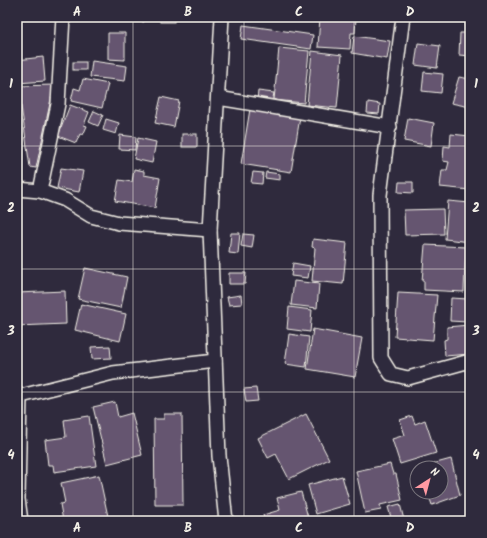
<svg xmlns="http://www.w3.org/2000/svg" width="487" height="538" font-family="Kalam,sans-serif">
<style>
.building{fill:#65556f;stroke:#f4f1e8}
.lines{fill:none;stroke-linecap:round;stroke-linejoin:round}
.street-casing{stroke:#f4f1e8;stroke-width:16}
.street{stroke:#2f2a3d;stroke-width:13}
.grid{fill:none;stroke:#f4f1e8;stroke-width:1;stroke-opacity:0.55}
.neatline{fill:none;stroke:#f4f1e8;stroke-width:1.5}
.grid-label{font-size:13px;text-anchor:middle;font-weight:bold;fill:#f4f1e8}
</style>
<rect width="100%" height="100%" fill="#2f2a3d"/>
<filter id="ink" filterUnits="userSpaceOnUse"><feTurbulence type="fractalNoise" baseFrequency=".025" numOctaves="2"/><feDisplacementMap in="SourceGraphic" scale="8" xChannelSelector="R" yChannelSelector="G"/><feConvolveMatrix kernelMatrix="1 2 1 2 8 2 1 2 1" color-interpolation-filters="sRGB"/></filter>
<g filter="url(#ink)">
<g class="building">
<path d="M129,17H145L144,22L129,20Z"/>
<rect x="160" y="17" width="14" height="5"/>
<path d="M320,17H356L355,33H351L350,49L318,47Z"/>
<path d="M466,22L470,23V56L459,55L460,33H465Z"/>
<path d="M243,25L313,35L311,49L241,39Z"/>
<path d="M108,33H125V60L108,59Z"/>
<path d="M354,36L390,41L387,59L352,53Z"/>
<path d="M418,43L440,46L437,68L415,65Z"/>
<path d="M279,48L309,51L304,103L274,100Z"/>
<path d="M312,51L342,55L337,108L307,105Z"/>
<path d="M43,57L45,81L17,83V60Z"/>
<path d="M92,61L127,66L125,81L90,77Z"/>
<rect x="73" y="62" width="13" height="8"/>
<path d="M424,72L443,74L441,93L422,91Z"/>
<path d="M459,77L470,79V107L451,103Z"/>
<path d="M83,79L108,84L102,108L71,101L74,88L80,90Z"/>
<path d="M54,85L36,168L30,167L18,86Z"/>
<path d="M258,91L274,93L272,103L257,101Z"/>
<path d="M161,97L179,101L174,127L155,123Z"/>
<path d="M368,102L380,104L379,114L367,113Z"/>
<path d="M70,105L89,112L84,125L87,126L83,135L80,134L76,143L58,136Z"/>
<path d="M250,109L300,117L291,172L241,164Z"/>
<path d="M94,111L103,115L98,126L89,122Z"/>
<path d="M408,118L434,123L431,146L404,141Z"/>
<path d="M106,119L119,123L116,134L103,130Z"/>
<rect x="182" y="134" width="15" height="13"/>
<path d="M451,134L470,136V190L440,187L442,170H447L449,162L443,161L444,146L450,147Z"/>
<path d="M120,135L136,137L135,150L119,149Z"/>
<path d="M138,138L156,142L152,163L134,159Z"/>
<path d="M61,168L83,171L79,192L57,188Z"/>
<path d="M134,169L144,171V175L160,178L155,208L115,201L119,180L132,182Z"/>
<path d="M253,172L263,173L262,184L251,183Z"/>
<path d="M266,172L280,174V180L265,178Z"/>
<path d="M399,182H413V193L398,192Z"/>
<path d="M448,201L470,203V242L445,239Z"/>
<path d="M443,209L444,234L405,235L404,210Z"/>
<path d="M231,233H240L238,254L229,253Z"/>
<path d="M243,234L254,235L252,248L241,246Z"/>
<path d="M313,239L347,243L343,284L312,281L315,248L312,247Z"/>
<path d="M425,245L466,247L464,292L424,290V281H422Z"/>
<path d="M293,263L310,266L308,278L291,276Z"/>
<path d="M85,268L127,277L121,308L78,299Z"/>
<path d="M229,273H246L245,284H229Z"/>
<path d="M294,281L319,284L317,308L291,305Z"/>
<path d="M65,291L66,324L17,326V293Z"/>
<path d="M398,293L437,295L433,340L395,337Z"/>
<path d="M241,295L242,304L229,305L227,297Z"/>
<path d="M451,298L468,299L467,322L450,321Z"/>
<path d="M81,304L126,314L120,341L75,330Z"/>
<path d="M289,307L312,310L310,332L287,329Z"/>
<path d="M469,325L470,354L445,356L444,340L447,339V327Z"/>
<path d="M313,329L362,338L355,377L307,369Z"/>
<path d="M289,334L309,337L306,367L285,364Z"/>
<path d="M110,346L111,358L92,359L91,347Z"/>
<path d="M256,388L258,401L246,402L244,389Z"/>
<path d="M115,402L118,417L132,413L142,455L107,464L93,407Z"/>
<path d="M164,414H182L183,505H155L154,419H164Z"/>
<path d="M306,414L329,459L289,479L276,454L268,458L258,438Z"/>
<path d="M89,416L96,466L54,472L53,465H48L45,440L66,437L64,420Z"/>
<path d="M412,416L415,424L425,420L436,453L400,464L392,439L405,435L400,420Z"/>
<path d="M451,459L460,495L432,505L429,496L441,492V468H418Z"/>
<path d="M390,464L393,474H396L402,500L380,505L381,510L365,513L356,471Z"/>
<path d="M99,475L109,521H63L60,504L65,503L61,483Z"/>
<path d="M342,476L350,504L316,514L308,485Z"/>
<path d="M301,492L309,521H265L263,515L280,510L277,498Z"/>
<path d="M400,504L404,520L392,521L388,507Z"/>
</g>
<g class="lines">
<g class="street-casing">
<g id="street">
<path d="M222,17L210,230L219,456L226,521"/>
<path d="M403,17L380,195L381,358L391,374L408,378L470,361"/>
<path d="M218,98L390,127"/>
<path d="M17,189L40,191L65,200L91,216L119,223L210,230"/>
<path d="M40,191L58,104L63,17"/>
<path d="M20,396L18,499L21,521"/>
<path d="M17,397L113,373L215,361"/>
</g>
</g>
<use href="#street" class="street"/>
</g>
</g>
<path class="grid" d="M133,17V521M244,17V521M354,17V521M17,146H470M17,269H470M17,392H470"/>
<rect width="487" height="538" fill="none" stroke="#2f2a3d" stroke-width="44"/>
<g transform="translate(429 480) rotate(36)"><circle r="19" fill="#2f2a3d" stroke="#7e7a81"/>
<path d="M0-3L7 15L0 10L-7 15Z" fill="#ff9aa2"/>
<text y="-6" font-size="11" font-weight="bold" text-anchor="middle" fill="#f4f1e8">N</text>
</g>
<rect x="22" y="22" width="443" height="494" class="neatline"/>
<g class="grid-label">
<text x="77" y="16">A</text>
<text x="188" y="16">B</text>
<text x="299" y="16">C</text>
<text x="410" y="16">D</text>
<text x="11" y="88">1</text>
<text x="476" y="88">1</text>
<text x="11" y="212">2</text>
<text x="476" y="212">2</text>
<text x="11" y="335">3</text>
<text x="476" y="335">3</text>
<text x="11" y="459">4</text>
<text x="476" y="459">4</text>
<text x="77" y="532">A</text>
<text x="188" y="532">B</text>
<text x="299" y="532">C</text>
<text x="410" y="532">D</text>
</g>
</svg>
